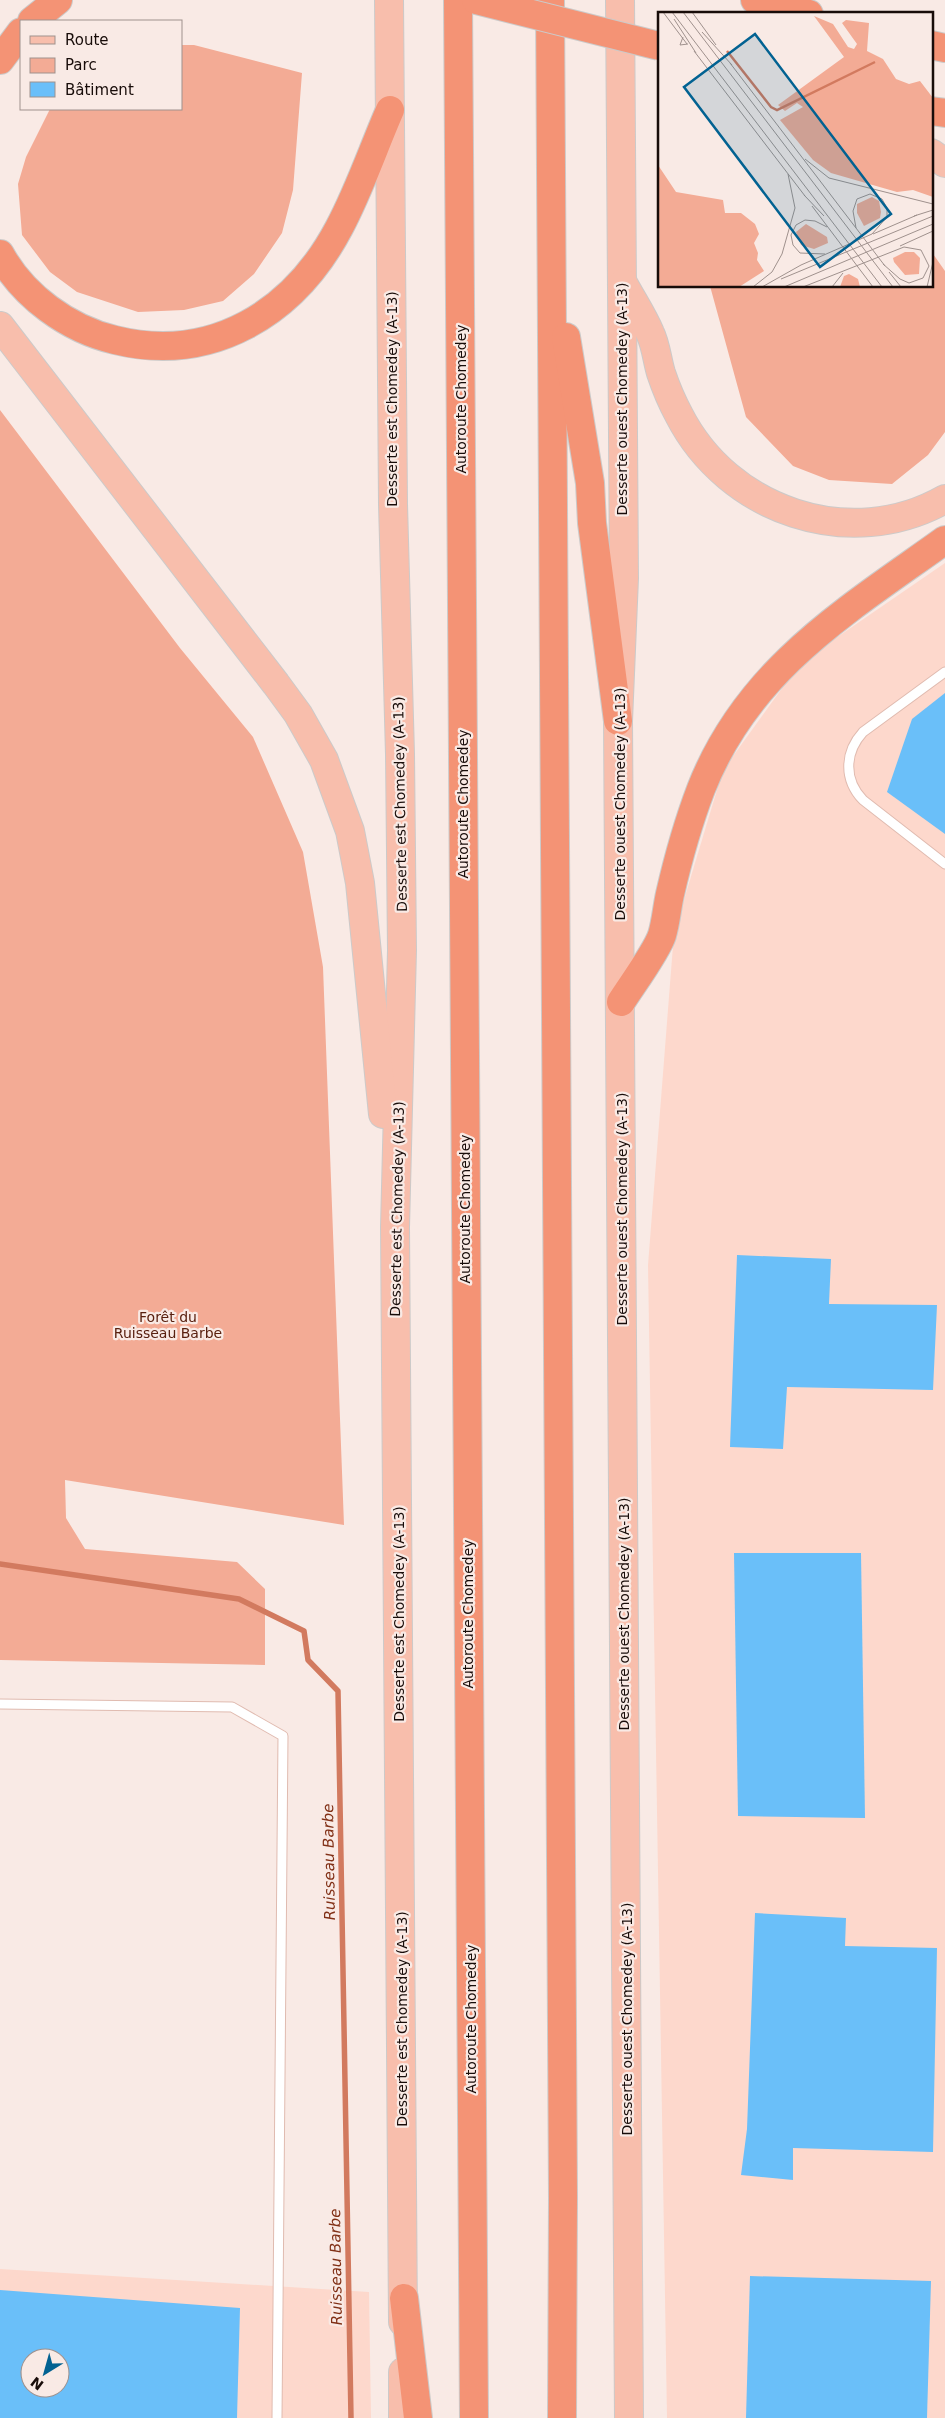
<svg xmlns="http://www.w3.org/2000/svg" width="945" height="2418" font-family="'DejaVu Sans',sans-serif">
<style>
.built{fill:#fdd8cc;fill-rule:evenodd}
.green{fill:#f3ab95}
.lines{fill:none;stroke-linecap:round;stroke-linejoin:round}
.stream{stroke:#d27a5f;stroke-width:5.5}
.building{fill:#6abff9;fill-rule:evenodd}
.lane-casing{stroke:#e0bbb0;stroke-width:11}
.primary-casing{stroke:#cccac9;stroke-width:30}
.highway-casing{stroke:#cccac9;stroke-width:30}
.lane{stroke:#fff;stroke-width:9}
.primary{stroke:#f8beac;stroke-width:28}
.highway{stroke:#f49375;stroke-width:28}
.highway-bridge-casing{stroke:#cccac9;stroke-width:30;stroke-linecap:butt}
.highway-bridge{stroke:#f49375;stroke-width:28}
.labels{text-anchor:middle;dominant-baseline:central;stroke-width:4.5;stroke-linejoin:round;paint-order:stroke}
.street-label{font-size:14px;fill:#180c09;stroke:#f9eae5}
.park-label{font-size:14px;fill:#59200f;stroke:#f9eae5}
.water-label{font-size:15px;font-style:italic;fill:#813016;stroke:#f9eae5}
.inset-river{fill:none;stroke:#d27a5f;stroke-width:2.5}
.inset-road{fill:none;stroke:#9f918d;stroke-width:1}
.view{fill:#026292;fill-opacity:0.15;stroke:#026292;stroke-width:2.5}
.inset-edge{fill:none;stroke:#180c09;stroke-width:2.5}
</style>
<rect width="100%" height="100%" fill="#f9eae5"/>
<g class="built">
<path d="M945,563V2418H667L648,1265L674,933L723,770L801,662Z"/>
<path d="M0,2269L369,2292L371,2418H0ZM30,2358H60V2388H30Z"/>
</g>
<g class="green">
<path d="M181,45H194L302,73L293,190L282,233L254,274L223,301L184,310L138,312L77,292L50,272L22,235L18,184L26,157L50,109H181Z"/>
<path d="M931,251L945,271V432L928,455L892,484L829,480L793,466L746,417L710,286H931Z"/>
<path d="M0,410L180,648L253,737L303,852L323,967L344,1525L65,1480L66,1518L85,1549L237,1562L265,1589V1665L0,1660Z"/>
</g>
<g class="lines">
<path class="stream" d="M0,1564L239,1599L304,1631L308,1660L338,1691L351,2418"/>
</g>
<g class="building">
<path d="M945,693V834L887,792L912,719Z"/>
<path d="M737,1255L831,1259L829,1304L937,1305L933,1390L787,1387L783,1449L730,1447Z"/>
<path d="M734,1553H861L865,1818L738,1816Z"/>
<path d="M755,1913L846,1918L845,1946L937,1948L933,2152L793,2148V2180L741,2175L747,2129Z"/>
<path d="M750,2276L931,2281L927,2418H746Z"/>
<path d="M0,2290L240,2308L237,2418H0ZM30,2358H60V2388H30Z"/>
</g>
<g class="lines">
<g class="lane-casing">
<g id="lane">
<path d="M945,672L863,732C844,753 844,780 863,800L945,864"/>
<path d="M0,1704L232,1707L283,1736L277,2418"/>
</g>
</g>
<g class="primary-casing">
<g id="primary">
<path d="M389,0L393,504L400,754L402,950L395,1227L403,2322"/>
<path d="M620,0L624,578L618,721L629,2418"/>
<path d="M931,153L945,163"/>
<path d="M623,283C632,300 643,316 650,333C656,345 657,360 661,373C666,388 672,402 679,415C728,511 850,553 945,499"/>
<path d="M0,326L276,684L298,714L324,760L350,831L360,883L383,1114"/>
<path d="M403,2418V2372"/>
</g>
</g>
<g class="highway-casing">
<g id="highway">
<path d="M458,0L474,2418"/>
<path d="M550,0L563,2197L562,2418"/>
<path d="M755,0L809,14"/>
<path d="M32,21L58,0"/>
<path d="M931,45L945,48"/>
<path d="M0,60L21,32"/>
<path d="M931,111L945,113"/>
<path d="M0,254C23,296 68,329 115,340C212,364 294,313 339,228C359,191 373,149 390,110"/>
<path d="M566,337L590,483L592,523L618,721"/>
<path d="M621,1002C631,986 657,951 662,935C666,922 667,907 670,894C678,859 688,823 701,789C748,669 846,611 945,540"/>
<path d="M404,2298L418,2418"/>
</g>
</g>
<use href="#lane" class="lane"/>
<use href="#primary" class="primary"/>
<use href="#highway" class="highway"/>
<g class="highway-bridge-casing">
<path id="highway-bridge" d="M476,0L659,46"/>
</g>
<use href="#highway-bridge" class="highway-bridge"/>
</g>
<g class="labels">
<g class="street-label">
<text transform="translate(392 399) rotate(-90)">Desserte est Chomedey (A-13)</text>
<text transform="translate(461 399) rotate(-90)">Autoroute Chomedey</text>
<text transform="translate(622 399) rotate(-90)">Desserte ouest Chomedey (A-13)</text>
<text transform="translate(400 804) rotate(-91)">Desserte est Chomedey (A-13)</text>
<text transform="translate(463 804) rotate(-90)">Autoroute Chomedey</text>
<text transform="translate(620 804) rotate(-90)">Desserte ouest Chomedey (A-13)</text>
<text transform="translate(397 1209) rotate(-89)">Desserte est Chomedey (A-13)</text>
<text transform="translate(465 1209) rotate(-90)">Autoroute Chomedey</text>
<text transform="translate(622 1209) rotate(-90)">Desserte ouest Chomedey (A-13)</text>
<text transform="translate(399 1614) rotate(-90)">Desserte est Chomedey (A-13)</text>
<text transform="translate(468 1614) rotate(-90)">Autoroute Chomedey</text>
<text transform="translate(624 1614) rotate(-90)">Desserte ouest Chomedey (A-13)</text>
<text transform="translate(402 2019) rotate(-90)">Desserte est Chomedey (A-13)</text>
<text transform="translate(471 2019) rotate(-90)">Autoroute Chomedey</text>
<text transform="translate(627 2019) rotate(-90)">Desserte ouest Chomedey (A-13)</text>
</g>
<g class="park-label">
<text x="168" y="1317">Forêt du<tspan x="168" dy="16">Ruisseau Barbe</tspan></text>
</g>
<g class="water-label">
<text transform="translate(329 1862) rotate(-91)">Ruisseau Barbe</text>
<text transform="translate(336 2267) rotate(-91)">Ruisseau Barbe</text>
</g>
</g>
<g transform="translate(658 12)">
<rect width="275" height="275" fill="#f9eae5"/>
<path d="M156,4L175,12L190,35L196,37L199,32L184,11L188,8L211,11L209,39L225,47L238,67L251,72L262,69L275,86V185L255,178L239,180L173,161L155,148L122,108L145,95L139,91L127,99L120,93L186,45ZM0,153L18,180L65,188L67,201H83L97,212L101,222L96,231L100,241L99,248L106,259L81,275H0ZM214,185L221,189L223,200L222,206L206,214L199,201V192ZM148,212L169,225L170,231L156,237L143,233L138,220ZM247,240H256L262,246L261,262L247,263L236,250L235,246ZM191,262L200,267L202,275H182L186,264Z" fill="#f3ab95"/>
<path class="inset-river" d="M69,39L113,95L119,98L217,50"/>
<path class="inset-road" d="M5,0L29,32M14,0L224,275M25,0L235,275M34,0L58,33M16,7L38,41M44,20L74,53M25,25L22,33L30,32M36,39L147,184M72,51L227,254M147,147L171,166L275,192M146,183L166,204M154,194L215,275M256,204L275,198M215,222L259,203M242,234L275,219M167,242L142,241L135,233L133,223L138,213L147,208L157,209L169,215M231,260L243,275M123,267L275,204M95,275L114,260L124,242L137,196L130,162M104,275L143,253L214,222L229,205V196L224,187L212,182L199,187L195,199L198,216M126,275L275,212M145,275L246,235L263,238L271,254L265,266L251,271L242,267L225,252M174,275L185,261M269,275L275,250"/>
<path class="view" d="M97,22L233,202L162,255L26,75Z"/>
<rect width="275" height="275" class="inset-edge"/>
</g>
<rect x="20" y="20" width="162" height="90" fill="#f9eae5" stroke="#9f918d"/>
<rect x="30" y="36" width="25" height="8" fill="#f8beac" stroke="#9f918d"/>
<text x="65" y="45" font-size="15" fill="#180c09">Route</text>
<rect x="30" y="58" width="25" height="15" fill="#f3ab95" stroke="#9f918d"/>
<text x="65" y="70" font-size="15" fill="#180c09">Parc</text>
<rect x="30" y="82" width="25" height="15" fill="#6abff9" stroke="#9f918d"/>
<text x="65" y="95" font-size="15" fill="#180c09">Bâtiment</text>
<g transform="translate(45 2373) rotate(217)"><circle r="24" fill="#f9eae5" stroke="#9f918d"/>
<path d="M0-4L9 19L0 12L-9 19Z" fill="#026292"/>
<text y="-8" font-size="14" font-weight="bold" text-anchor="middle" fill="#180c09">N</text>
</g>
</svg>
